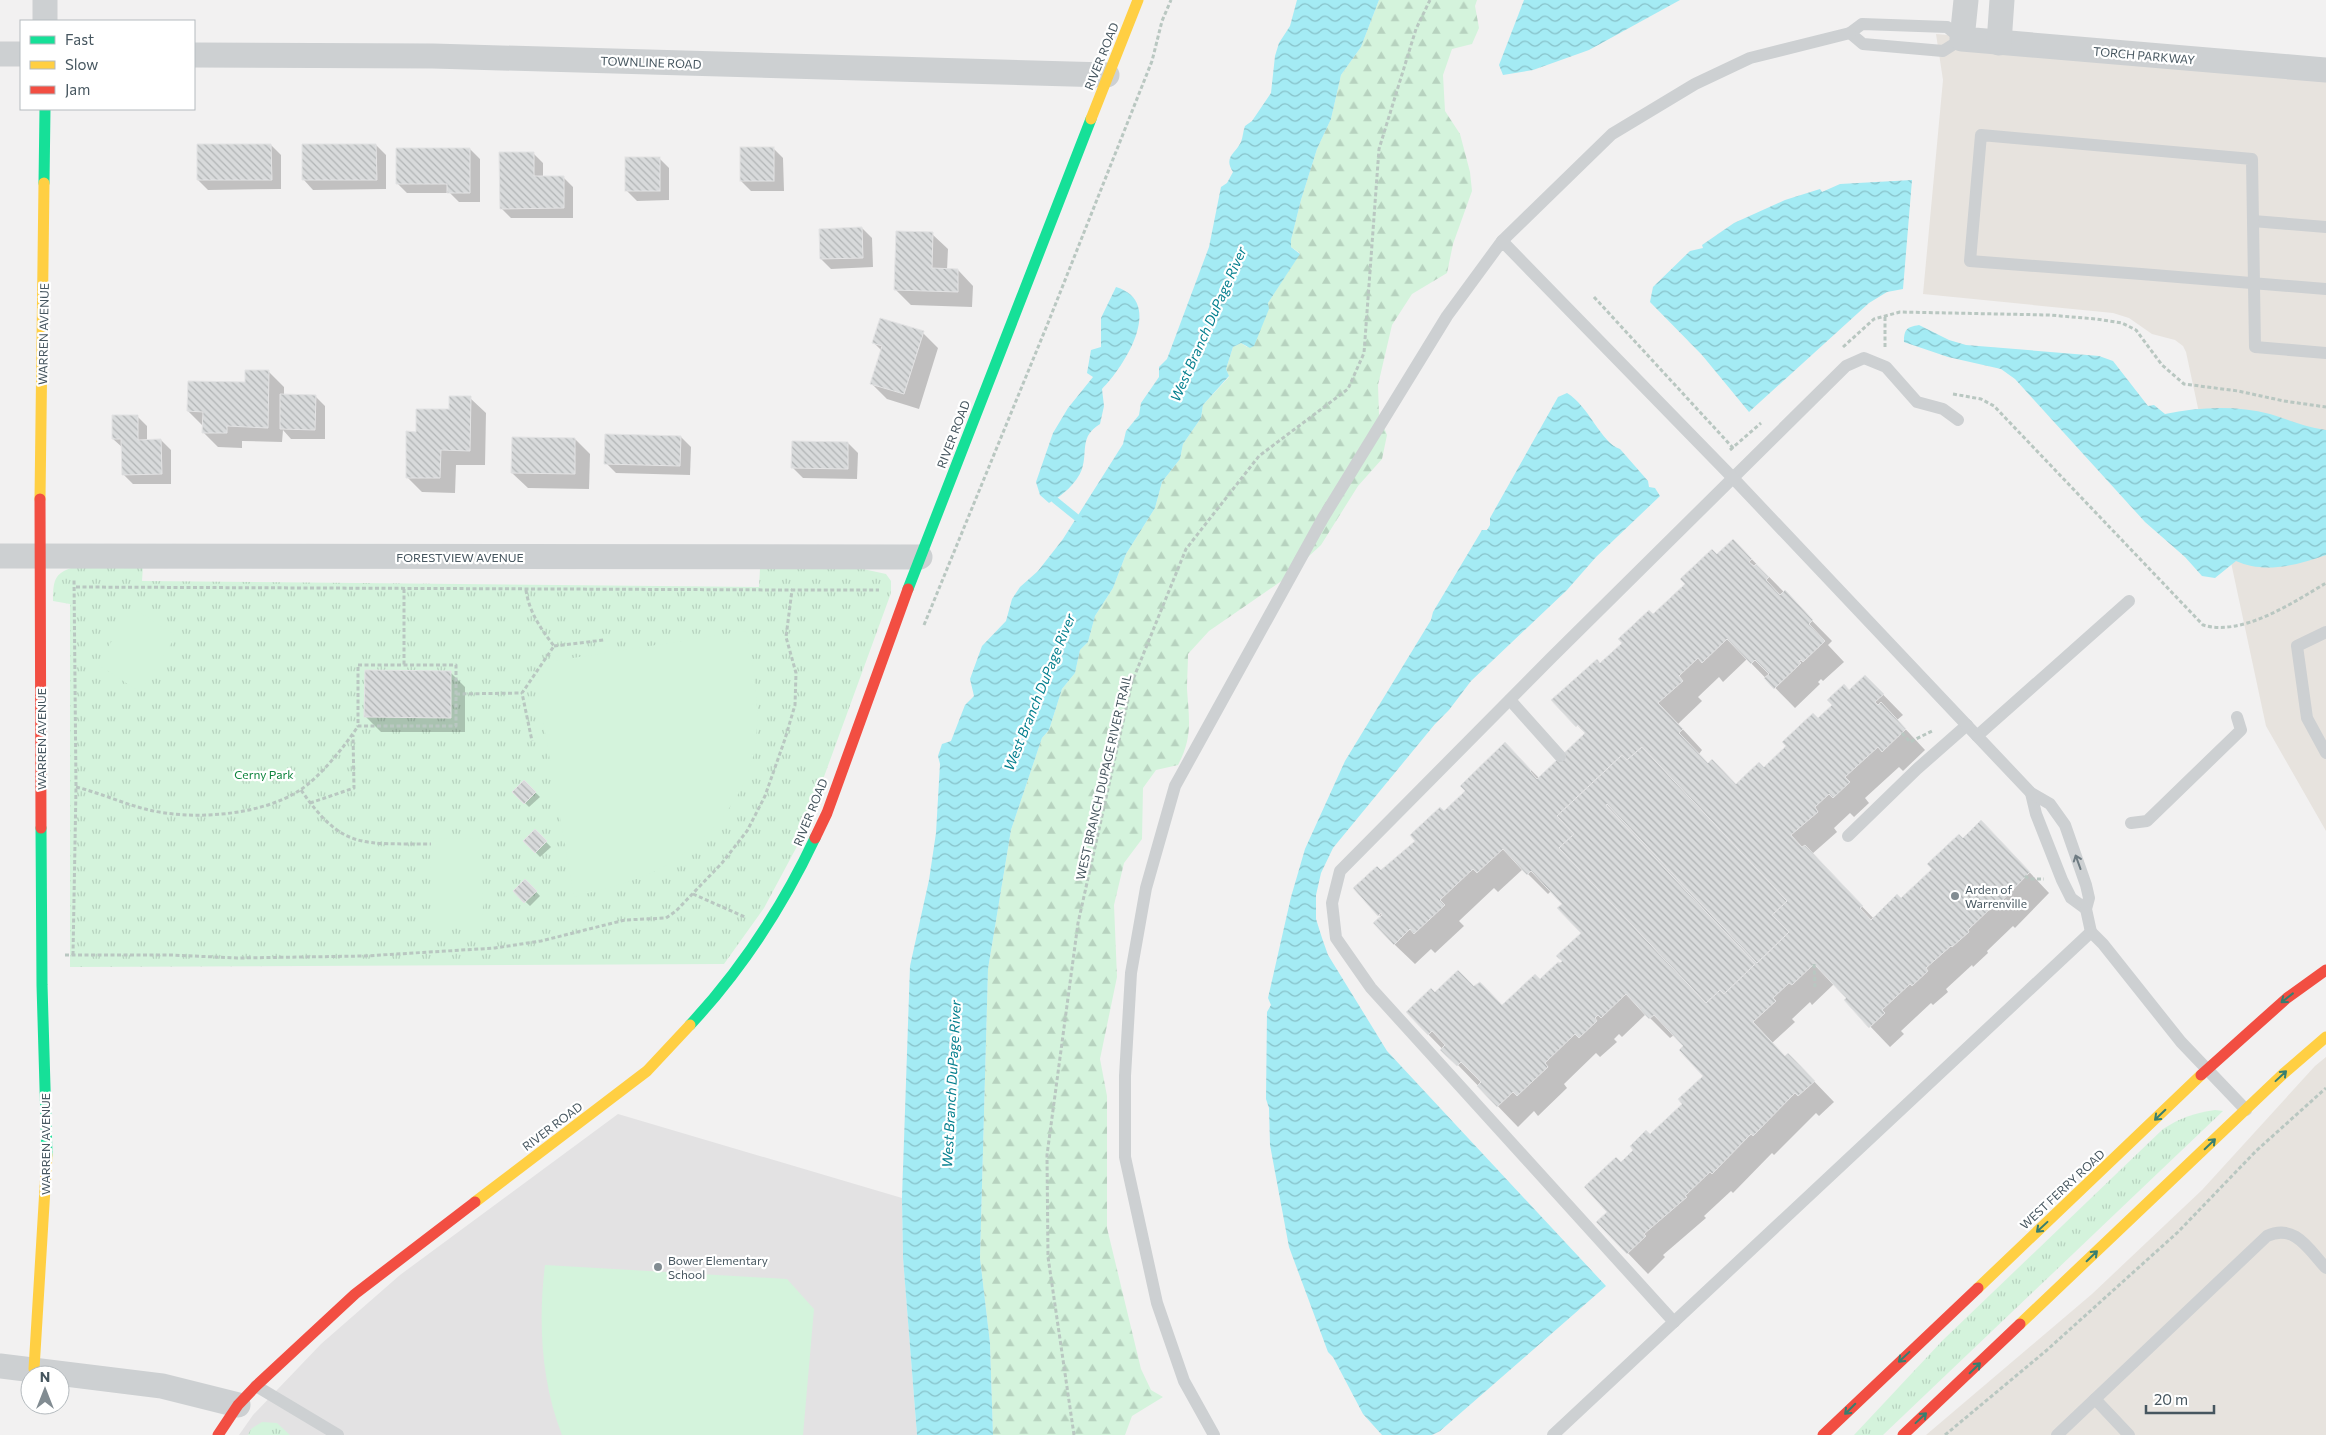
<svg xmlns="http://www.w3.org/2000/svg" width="2326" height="1435" font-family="Commissioner,sans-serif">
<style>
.commercial{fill:#e7e3de}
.education{fill:#e3e2e3}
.grass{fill:url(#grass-tufts)}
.forest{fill:url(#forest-firs)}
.pitch{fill:#d4f3dc}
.water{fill:url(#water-waves)}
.shadow{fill:#0003}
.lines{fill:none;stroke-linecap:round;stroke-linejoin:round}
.stream{stroke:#a4ebf4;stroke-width:7}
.building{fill:url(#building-back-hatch);stroke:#e3e3e4;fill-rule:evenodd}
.path{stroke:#b9c7c1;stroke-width:3;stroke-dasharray:4 2.5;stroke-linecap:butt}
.lane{stroke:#cdd0d2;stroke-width:12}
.street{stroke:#cdd0d2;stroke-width:25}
.fast{stroke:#16e098;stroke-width:11}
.slow{stroke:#ffcf43;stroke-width:11}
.jam{stroke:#f24e42;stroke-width:11}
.oneway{stroke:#6e7b82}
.oneway2{stroke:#387f70}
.poi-dot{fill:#828c92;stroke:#fff;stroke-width:2}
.labels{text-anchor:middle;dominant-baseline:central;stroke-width:4.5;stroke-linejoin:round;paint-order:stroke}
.street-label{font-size:12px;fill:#46565f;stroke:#fff}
.park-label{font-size:12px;fill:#0e833d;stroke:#fff}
.poi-label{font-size:12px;fill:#46565f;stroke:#fff;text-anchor:start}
.water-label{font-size:14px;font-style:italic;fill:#047f8e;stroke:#fff}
</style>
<defs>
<pattern id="grass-tufts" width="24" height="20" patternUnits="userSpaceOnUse" patternTransform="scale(1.25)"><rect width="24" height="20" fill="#d4f3dc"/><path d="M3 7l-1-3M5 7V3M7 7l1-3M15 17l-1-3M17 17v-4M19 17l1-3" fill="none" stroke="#b7d2bf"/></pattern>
<pattern id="forest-firs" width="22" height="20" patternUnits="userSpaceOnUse" patternTransform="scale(1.25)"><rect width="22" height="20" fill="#d4f3dc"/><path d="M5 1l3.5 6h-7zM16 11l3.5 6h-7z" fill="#b7d2bf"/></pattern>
<pattern id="water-waves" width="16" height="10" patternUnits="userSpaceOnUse" patternTransform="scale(1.25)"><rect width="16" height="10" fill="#a4ebf4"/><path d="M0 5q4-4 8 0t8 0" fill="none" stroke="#87c1c9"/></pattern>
<pattern id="building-back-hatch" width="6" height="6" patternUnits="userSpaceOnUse" patternTransform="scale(1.25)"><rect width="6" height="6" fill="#d8dadb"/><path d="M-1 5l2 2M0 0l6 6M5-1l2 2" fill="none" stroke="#b1b4b5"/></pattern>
</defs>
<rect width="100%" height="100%" fill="#f2f1f1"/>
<g class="commercial">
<path d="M1936,34L2326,66V831L2266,726L2186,352L2183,346L2175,340L2152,334L2129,318L2113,313L1923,294L1943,80Z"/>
<path d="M2326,1057V1435H1926L2092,1294L2202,1190L2315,1066Z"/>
</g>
<path class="education" d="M618,1114L902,1198L903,1258L917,1435H239L253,1415L321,1344L400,1275Z"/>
<g class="grass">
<path d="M78,566H143L142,581L759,587L760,569H863L886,574L891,581V593L802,837L764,908L724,964L70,967V604L53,601C53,578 55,572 78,566Z"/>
<path d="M2215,1110L2223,1111L1883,1435H1854L1943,1340L2163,1129C2180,1118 2194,1113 2215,1110Z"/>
<path d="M262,1422L277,1423L290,1435H248L251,1429Z"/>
</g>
<path class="forest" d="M1379,0H1477L1475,6L1479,28L1472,44L1452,49L1443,75L1445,111L1460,134L1470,172L1472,191L1453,244L1447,273L1412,294L1392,325L1378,385L1379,415L1387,435L1382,459L1358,486L1321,545L1283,580L1209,631L1188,654C1188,665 1187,677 1187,689C1189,719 1193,737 1178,765L1156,770L1143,788L1142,839L1124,863L1114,905L1117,977L1100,1059L1107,1096V1228L1141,1369L1151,1390L1163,1397L1132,1416L1125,1435H993L990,1343L980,1258L988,969L1011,830L1042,738L1049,730L1062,689L1075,673L1080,650L1088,642L1095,616L1113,588L1126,554L1155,508L1162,482L1180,459L1183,444L1201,418L1203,405L1229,377L1226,369L1233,347L1241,343L1247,347L1268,303L1300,253L1291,247V240L1301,200L1317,149L1331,119L1341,75L1361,47Z"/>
<g class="pitch">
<path d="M133,608L176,636L140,692L97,664Z"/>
<path d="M746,631C754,668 761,709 755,747C747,798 707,843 663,867C636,882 603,889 574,897L536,680L547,662Z"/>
<path d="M482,838L483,922H431L430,839Z"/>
<path d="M545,1265L787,1279L814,1309L803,1435H562C541,1382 538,1321 545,1265Z"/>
</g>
<g class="water">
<path d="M1297,0H1379L1361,47L1341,75L1331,119L1317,149L1301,200L1291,240V247L1300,254L1268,303L1269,309L1254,346L1250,348L1241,343L1233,347L1226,369L1229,376L1203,405L1201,418L1183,444L1180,459L1162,482L1155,508L1126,554L1113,588L1095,616L1088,642L1080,650L1075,673L1062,689L1049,730L1042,738L1011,830L988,969L980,1258L990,1343L993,1435H917L903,1258L902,1198L910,966L929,880L936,833L940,764L938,756L942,744L951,741L965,705L974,696L970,679L982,646L1006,621L1012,599L1020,587L1038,571L1063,539L1123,444L1126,431L1139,415L1141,403L1159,377V367L1167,359L1209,247L1221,187L1227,183L1233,172C1223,157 1236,153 1241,142C1243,137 1243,131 1245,126L1252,121L1271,93L1275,56L1279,43L1290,26Z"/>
<path d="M1524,0H1680L1589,50L1533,70L1503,75L1499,65Z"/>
<path d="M1912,180L1903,289L1887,292L1869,303L1749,412L1702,355L1650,302L1653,287L1690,251L1703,248L1702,245L1734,223L1785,200L1820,189L1822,192L1840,184Z"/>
<path d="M1116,287C1166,302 1124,367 1102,389L1104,406L1100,424C1079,437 1088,451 1082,469C1077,483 1062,496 1049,503L1040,495L1036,482L1053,433L1068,408L1093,377L1087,373L1091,350L1101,347V318Z"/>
<path d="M1919,325L1949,340L1966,345L2099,356L2113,361L2148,406L2154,405L2165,414C2199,407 2236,405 2270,414C2290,420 2304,427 2326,430V555C2299,565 2264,574 2236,561L2215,578L2202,576L2185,557L2145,522L2015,379L2001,369L1948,357L1904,342C1904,329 1907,327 1919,325Z"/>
<path d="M1567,393C1589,406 1601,443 1620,449L1648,481L1649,487L1655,488L1660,496L1596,557L1567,590L1471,681L1449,710L1435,724L1333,848L1321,873L1316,895V919L1322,938L1328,955L1387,1051L1606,1286L1440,1431L1432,1435H1382L1363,1414L1333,1357L1328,1352L1289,1247L1270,1145L1269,1108L1266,1099L1267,1012L1271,1005L1268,998L1291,897L1305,849L1345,761L1431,620L1433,612L1482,530H1487L1490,525V518L1558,397Z"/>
</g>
<g class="shadow">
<path d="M271,145L281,155V189L208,190L198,180Z"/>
<path d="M376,145L386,155V189L313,190L304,180Z"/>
<path d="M773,148L783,158L784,191H751L741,181Z"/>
<path d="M470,149L480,159V202H459L450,193H407L397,183Z"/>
<path d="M533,153L543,163V177H563L573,187V218H511L501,208Z"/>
<path d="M659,158L669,168V200L637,201L627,191Z"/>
<path d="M862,228L872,238L873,267L831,269L821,259Z"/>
<path d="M932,234L948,249L947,270H958L973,286L972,307L911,305L896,290Z"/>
<path d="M923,333L938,348L919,409L887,399L872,384L882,351L874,343Z"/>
<path d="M269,372L284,387V396H315L325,406V439H291L283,430L282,442L242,441V448L218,447L203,432V426L188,411Z"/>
<path d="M470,398L486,413L485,465H456L455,493L422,492L407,477L417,433Z"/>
<path d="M137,416L147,426V441L161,440L171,450V484H133L123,474V448L113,439Z"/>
<path d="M681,437L691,447L690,475L616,473L606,463Z"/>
<path d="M575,439L590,454L589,489L528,488L512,473Z"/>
<path d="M848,443L858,453L857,479L803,478L793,468Z"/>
<path d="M1733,540L1832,641L1828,645L1844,662L1823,681L1821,679L1818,682L1820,684L1795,708L1747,659L1723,682L1719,677L1698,697L1702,701L1678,724L1702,750L1699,754L1709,764L1737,785L1764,769L1865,676L1903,715L1897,720L1925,750L1903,771L1899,767L1865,798L1869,803L1854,817L1850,813L1834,828L1837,832L1812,854L1874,919L1901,900L1963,839L2001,842L2049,893L2015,928L2013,926L1987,951L1988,953L1973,967L1972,965L1946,989L1948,992L1933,1005L1931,1003L1901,1031L1904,1034L1890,1047L1845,1000L1848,998L1834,984L1812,1005L1810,1002L1792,1019L1795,1022L1772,1043L1785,1057L1808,1075L1834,1102L1819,1116L1816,1113L1774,1155L1772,1153L1733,1193L1731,1191L1704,1216L1706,1218L1663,1255L1665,1257L1648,1274L1598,1222L1609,1212L1621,1164L1684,1104L1705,1076L1685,1046L1674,1035L1670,1038L1646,1014L1622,1037L1619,1034L1614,1039L1617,1042L1600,1057L1596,1053L1564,1084L1567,1088L1538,1116L1534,1111L1518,1127L1428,1034L1435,994L1475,988L1503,1006L1560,965L1583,933L1564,904L1551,891L1548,894L1523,869L1498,892L1494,888L1459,921L1464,926L1435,953L1431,949L1415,964L1394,944L1381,917L1354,889L1381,871L1417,841L1467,791L1505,744L1539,778L1586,734L1553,700L1600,665Z"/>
<path d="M450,672L465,687V732H381L366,717Z"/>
<path d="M524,781L540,797L529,807L514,792Z"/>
<path d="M535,831L551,847L540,857L525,841Z"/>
<path d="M525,880L540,896L530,906L514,891Z"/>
</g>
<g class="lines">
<path class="stream" d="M1055,500L1081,521"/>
</g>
<g class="building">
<path d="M197,144H271L272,180H197Z"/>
<path d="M302,144H376L377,180H302Z"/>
<rect x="740" y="147" width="34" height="34"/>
<path d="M396,148H470V193H447V184H396Z"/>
<path d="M499,152H534V176H564V208L500,209Z"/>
<rect x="625" y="157" width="35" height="34"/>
<path d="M862,227L863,258L820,259L819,229Z"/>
<path d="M896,231L933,232L932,268L958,269V292L894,290Z"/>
<path d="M880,318L924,331L904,394L870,384L882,346L872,343Z"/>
<path d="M245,370H269L268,428L227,426V433H202L203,412L187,411L188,381L245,382Z"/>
<path d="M280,394L316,395L315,430L280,429Z"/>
<path d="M449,396H471L470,451L441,450L440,478H406V431L416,432V409H449Z"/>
<path d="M112,415H138V440L161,439L162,474L122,475L121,439H112Z"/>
<path d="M605,434L681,436L680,466L604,464Z"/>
<path d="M512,437L575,438V474L511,473Z"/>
<path d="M792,441L848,442V469L791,468Z"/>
<path d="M1733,539L1752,559L1749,562L1754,566L1756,564L1769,577L1766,580L1780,595L1785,590L1813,620L1809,624L1825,641L1803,662L1801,660L1799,661L1801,663L1774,689L1764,678L1769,674L1755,660L1751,664L1727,639L1702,663L1698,658L1679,676L1683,681L1658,703L1683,729L1679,733L1708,763L1712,759L1736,784L1759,762L1764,767L1786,746L1782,742L1813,713L1818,718L1832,705L1827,700L1844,684L1849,690L1865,675L1884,694L1875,702L1878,705L1881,702L1906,729L1882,752L1878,747L1845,777L1850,782L1833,798L1829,794L1815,807L1818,812L1791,835L1802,847L1805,845L1863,906L1860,908L1871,920L1897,894L1901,898L1932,869L1927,864L1959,834L1963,838L1981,820L2030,872L1994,909L1992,907L1968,930L1969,932L1952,947L1951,946L1926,968L1928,971L1912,986L1910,984L1882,1010L1885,1013L1869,1028L1844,1000L1846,998L1814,964L1792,985L1789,983L1773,998L1776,1001L1753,1022L1785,1056L1788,1053L1815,1081L1798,1096L1795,1093L1753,1136L1751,1134L1712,1174L1710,1172L1685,1196L1687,1197L1644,1234L1646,1236L1627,1254L1596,1222L1607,1212L1584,1187L1616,1157L1621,1162L1633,1150L1630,1146L1646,1130L1650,1134L1682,1104L1678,1099L1703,1076L1679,1050L1683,1046L1654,1015L1649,1019L1626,994L1601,1018L1598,1015L1595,1018L1597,1021L1579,1038L1575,1034L1545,1063L1548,1067L1517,1096L1513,1092L1497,1107L1477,1086L1481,1082L1461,1062L1457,1066L1440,1050L1445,1045L1432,1031L1428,1035L1406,1012L1431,988L1435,992L1458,970L1474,986L1480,982L1502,1005L1535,974L1540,979L1558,962L1560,963L1562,961L1556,956L1581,933L1557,908L1562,904L1531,871L1527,875L1503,849L1477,873L1473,869L1440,900L1445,905L1414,934L1410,929L1394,945L1373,923L1382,915L1381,913L1378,916L1353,888L1377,866L1381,870L1415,841L1410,835L1440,807L1444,811L1465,791L1460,786L1505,742L1531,770L1530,771L1537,779L1585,733L1578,725L1576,727L1551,700L1597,659L1600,663L1622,643L1618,639L1649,610L1653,614L1685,584L1680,579L1712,549L1717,554ZM1642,747L1787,901L1772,915L1789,932L1757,963L1607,804L1606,806L1755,964L1724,994L1720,990L1706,1003L1559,848L1574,834L1557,816L1622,755L1627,760Z"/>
<path d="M365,670L451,671V718L364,717Z"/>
<path d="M1642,747L1787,901L1772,915L1789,932L1757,963L1607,804L1606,806L1755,964L1724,994L1720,990L1706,1003L1559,848L1574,834L1557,816L1622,755L1627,760Z"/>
<path d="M524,780L536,792L524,804L512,792Z"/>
<path d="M535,829L547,841L535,853L523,841Z"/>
<path d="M525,879L537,891L524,903L513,891Z"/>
</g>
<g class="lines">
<g class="path">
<path d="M1594,297L1734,449"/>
<path d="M1843,347L1874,319L1900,312L2049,315L2096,319L2122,323L2136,330L2162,365L2184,384L2238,391L2284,401L2326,407"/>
<path d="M1885,347V316"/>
<path d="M1953,394L1981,399L1994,406L2203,625C2242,637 2294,602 2326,583"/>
<path d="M1730,450L1761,423"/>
<path d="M76,587L792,590"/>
<path d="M404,589V665"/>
<path d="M526,590C529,612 541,629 554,646L522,693L532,741"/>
<path d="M924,625L1048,323L1152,61L1162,21L1171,0"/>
<path d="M554,646L604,640"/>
<rect x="358" y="665" width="98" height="61"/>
<path d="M456,694L522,693"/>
<path d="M1902,733L1910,742L1932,731"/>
<path d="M76,787C100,793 122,803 145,809C190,821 261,816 300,790C319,778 346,745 358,726"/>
<path d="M301,790C343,851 363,843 431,844"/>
<path d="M310,803L354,788L353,735"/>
<path d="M2025,876L2029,879H2044"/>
<path d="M693,894L745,917"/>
<path d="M65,955H171L237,958L365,956L495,948L541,941L625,920L666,918L676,911L722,863L747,831L765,796L785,739L795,705L796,673L786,637L792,590H879"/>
<path d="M73,955L76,787L74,578"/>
<path d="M1814,964L1815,987"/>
<path d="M1074,1435L1048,1257L1047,1155L1078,923L1132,682L1186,549L1259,456L1348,389L1364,353L1379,149L1416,29L1430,0"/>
<path d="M1945,1435L2047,1350L2178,1232L2256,1151L2326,1088"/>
</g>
<g class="lane">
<path d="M1862,24L1947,27L1962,39L1943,51L1863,44L1850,33Z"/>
<path d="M2253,221L2326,227"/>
<path d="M1502,241L1612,134L1695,84L1750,58L1850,33"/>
<path d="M2326,289C2207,279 2089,270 1970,261L1981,135L2252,159L2255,347L2326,353"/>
<path d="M2326,632L2297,646L2307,718L2326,753"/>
<path d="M1510,700L1560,756"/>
<path d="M1977,736L2129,601"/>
<path d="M2031,793L2036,814L2062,880L2071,898L2086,909"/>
<path d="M2131,823L2147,821L2241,730L2237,717"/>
<path d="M1848,836L1917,769L1967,725"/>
<path d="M1674,1322L1371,988L1336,938L1332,903L1340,871L1551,658L1846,366L1864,358L1886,367L1917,402L1943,409L1958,420"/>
<path d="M256,1386L338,1435"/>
<path d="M2095,1399L2129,1435"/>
<path d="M1214,1435L1184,1381L1157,1303L1125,1157V1076L1131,973L1146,888L1175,786L1323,518L1447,316L1502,241L1733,478L2031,793L2050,804L2065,825L2086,885L2089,898L2086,909L2091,932"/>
<path d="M1553,1435L2091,932L2103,944L2181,1042L2246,1110"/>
<path d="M2057,1435L2267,1236C2295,1223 2309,1250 2326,1268"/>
</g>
<g class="street">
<path d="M45,0V21"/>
<path d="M1966,0L1962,39L2326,70"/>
<path d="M1999,43L2002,0"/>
<path d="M0,54H21"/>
<path d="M194,55L433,56L1107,75"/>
<path d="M0,556L920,557"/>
<path d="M0,1366L162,1386L238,1405"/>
</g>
<g class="fast">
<path d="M44,183L45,109"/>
<path d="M908,589L1091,119"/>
<path d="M41,828L42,985L47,1155"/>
<path d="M690,1025C743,968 782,908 815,838"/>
</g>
<g class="slow">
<path d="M1091,119L1138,0"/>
<path d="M40,499L44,183"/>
<path d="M475,1202L647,1071L690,1025"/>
<path d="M1978,1288L2201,1075"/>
<path d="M2020,1324L2282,1075L2326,1037"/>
<path d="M34,1369L47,1155"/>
</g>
<g class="jam">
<path d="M40,499L41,828"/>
<path d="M815,838L827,813L908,589"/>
<path d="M2201,1075L2287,998L2326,970"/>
<path d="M218,1435L238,1405L256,1386L355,1294L475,1202"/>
<path d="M1823,1435L1978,1288"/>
<path d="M1903,1435L2020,1324"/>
</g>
</g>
<defs><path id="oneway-shaft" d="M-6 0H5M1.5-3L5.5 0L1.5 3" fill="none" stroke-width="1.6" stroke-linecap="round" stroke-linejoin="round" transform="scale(1.25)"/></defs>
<use class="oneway" href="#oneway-shaft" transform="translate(2078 862) rotate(-110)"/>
<g class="oneway2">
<use href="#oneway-shaft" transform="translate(2287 998) rotate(142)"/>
<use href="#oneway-shaft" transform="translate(2281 1076) rotate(-43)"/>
<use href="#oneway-shaft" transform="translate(2160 1115) rotate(136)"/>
<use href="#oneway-shaft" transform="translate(2210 1144) rotate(-44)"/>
<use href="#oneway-shaft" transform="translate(2042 1227) rotate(137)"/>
<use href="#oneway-shaft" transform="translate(2092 1256) rotate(-44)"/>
<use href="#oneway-shaft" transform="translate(1904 1357) rotate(137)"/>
<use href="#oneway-shaft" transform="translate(1975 1368) rotate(-44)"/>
<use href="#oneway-shaft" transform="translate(1850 1409) rotate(135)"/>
<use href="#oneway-shaft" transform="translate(1921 1418) rotate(-43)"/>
</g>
<g class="poi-dot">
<circle cx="1955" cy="896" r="5"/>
<circle cx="658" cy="1267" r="5"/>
</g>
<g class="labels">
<g class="street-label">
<text transform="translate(2144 55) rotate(5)">TORCH PARKWAY</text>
<text transform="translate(1101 56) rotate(-68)">RIVER ROAD</text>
<text transform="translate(651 62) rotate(2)">TOWNLINE ROAD</text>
<text transform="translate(43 334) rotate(-89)">WARREN AVENUE</text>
<text transform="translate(953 434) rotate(-69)">RIVER ROAD</text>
<text x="460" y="557">FORESTVIEW AVENUE</text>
<text transform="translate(41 739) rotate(-90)">WARREN AVENUE</text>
<text transform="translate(1103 777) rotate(-77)">WEST BRANCH DUPAGE RIVER TRAIL</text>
<text transform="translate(810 812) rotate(-68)">RIVER ROAD</text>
<text transform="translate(552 1126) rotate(-37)">RIVER ROAD</text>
<text transform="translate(45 1144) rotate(-90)">WARREN AVENUE</text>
<text transform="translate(2062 1189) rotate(-43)">WEST FERRY ROAD</text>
</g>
<g class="park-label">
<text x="264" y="774">Cerny Park</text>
</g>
<g class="poi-label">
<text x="1965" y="889">Arden of<tspan x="1965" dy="14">Warrenville</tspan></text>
<text x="668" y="1260">Bower Elementary<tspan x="668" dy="14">School</tspan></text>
</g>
<g class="water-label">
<text transform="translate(1208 324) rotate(-66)">West Branch DuPage River</text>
<text transform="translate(1039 692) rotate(-68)">West Branch DuPage River</text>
<text transform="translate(951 1084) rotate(-87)">West Branch DuPage River</text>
</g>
</g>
<rect x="20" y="20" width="175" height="90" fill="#ffffff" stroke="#b5bbbf"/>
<rect x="30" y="36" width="25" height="8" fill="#16e098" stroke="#b5bbbf"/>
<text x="65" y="45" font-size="15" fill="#46565f">Fast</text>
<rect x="30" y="61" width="25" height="8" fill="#ffcf43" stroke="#b5bbbf"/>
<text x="65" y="70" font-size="15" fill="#46565f">Slow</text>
<rect x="30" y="86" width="25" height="8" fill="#f24e42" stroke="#b5bbbf"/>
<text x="65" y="95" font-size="15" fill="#46565f">Jam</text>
<g transform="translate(45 1390)"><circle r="24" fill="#ffffff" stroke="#b5bbbf"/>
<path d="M0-4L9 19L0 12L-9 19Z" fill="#828c92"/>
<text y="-8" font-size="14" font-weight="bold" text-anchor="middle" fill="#46565f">N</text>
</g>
<path d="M2146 1405v8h68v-8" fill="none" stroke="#46565f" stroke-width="2.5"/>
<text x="2154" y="1405" font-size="15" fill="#46565f" stroke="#ffffff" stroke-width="4" paint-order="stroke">20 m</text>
</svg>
